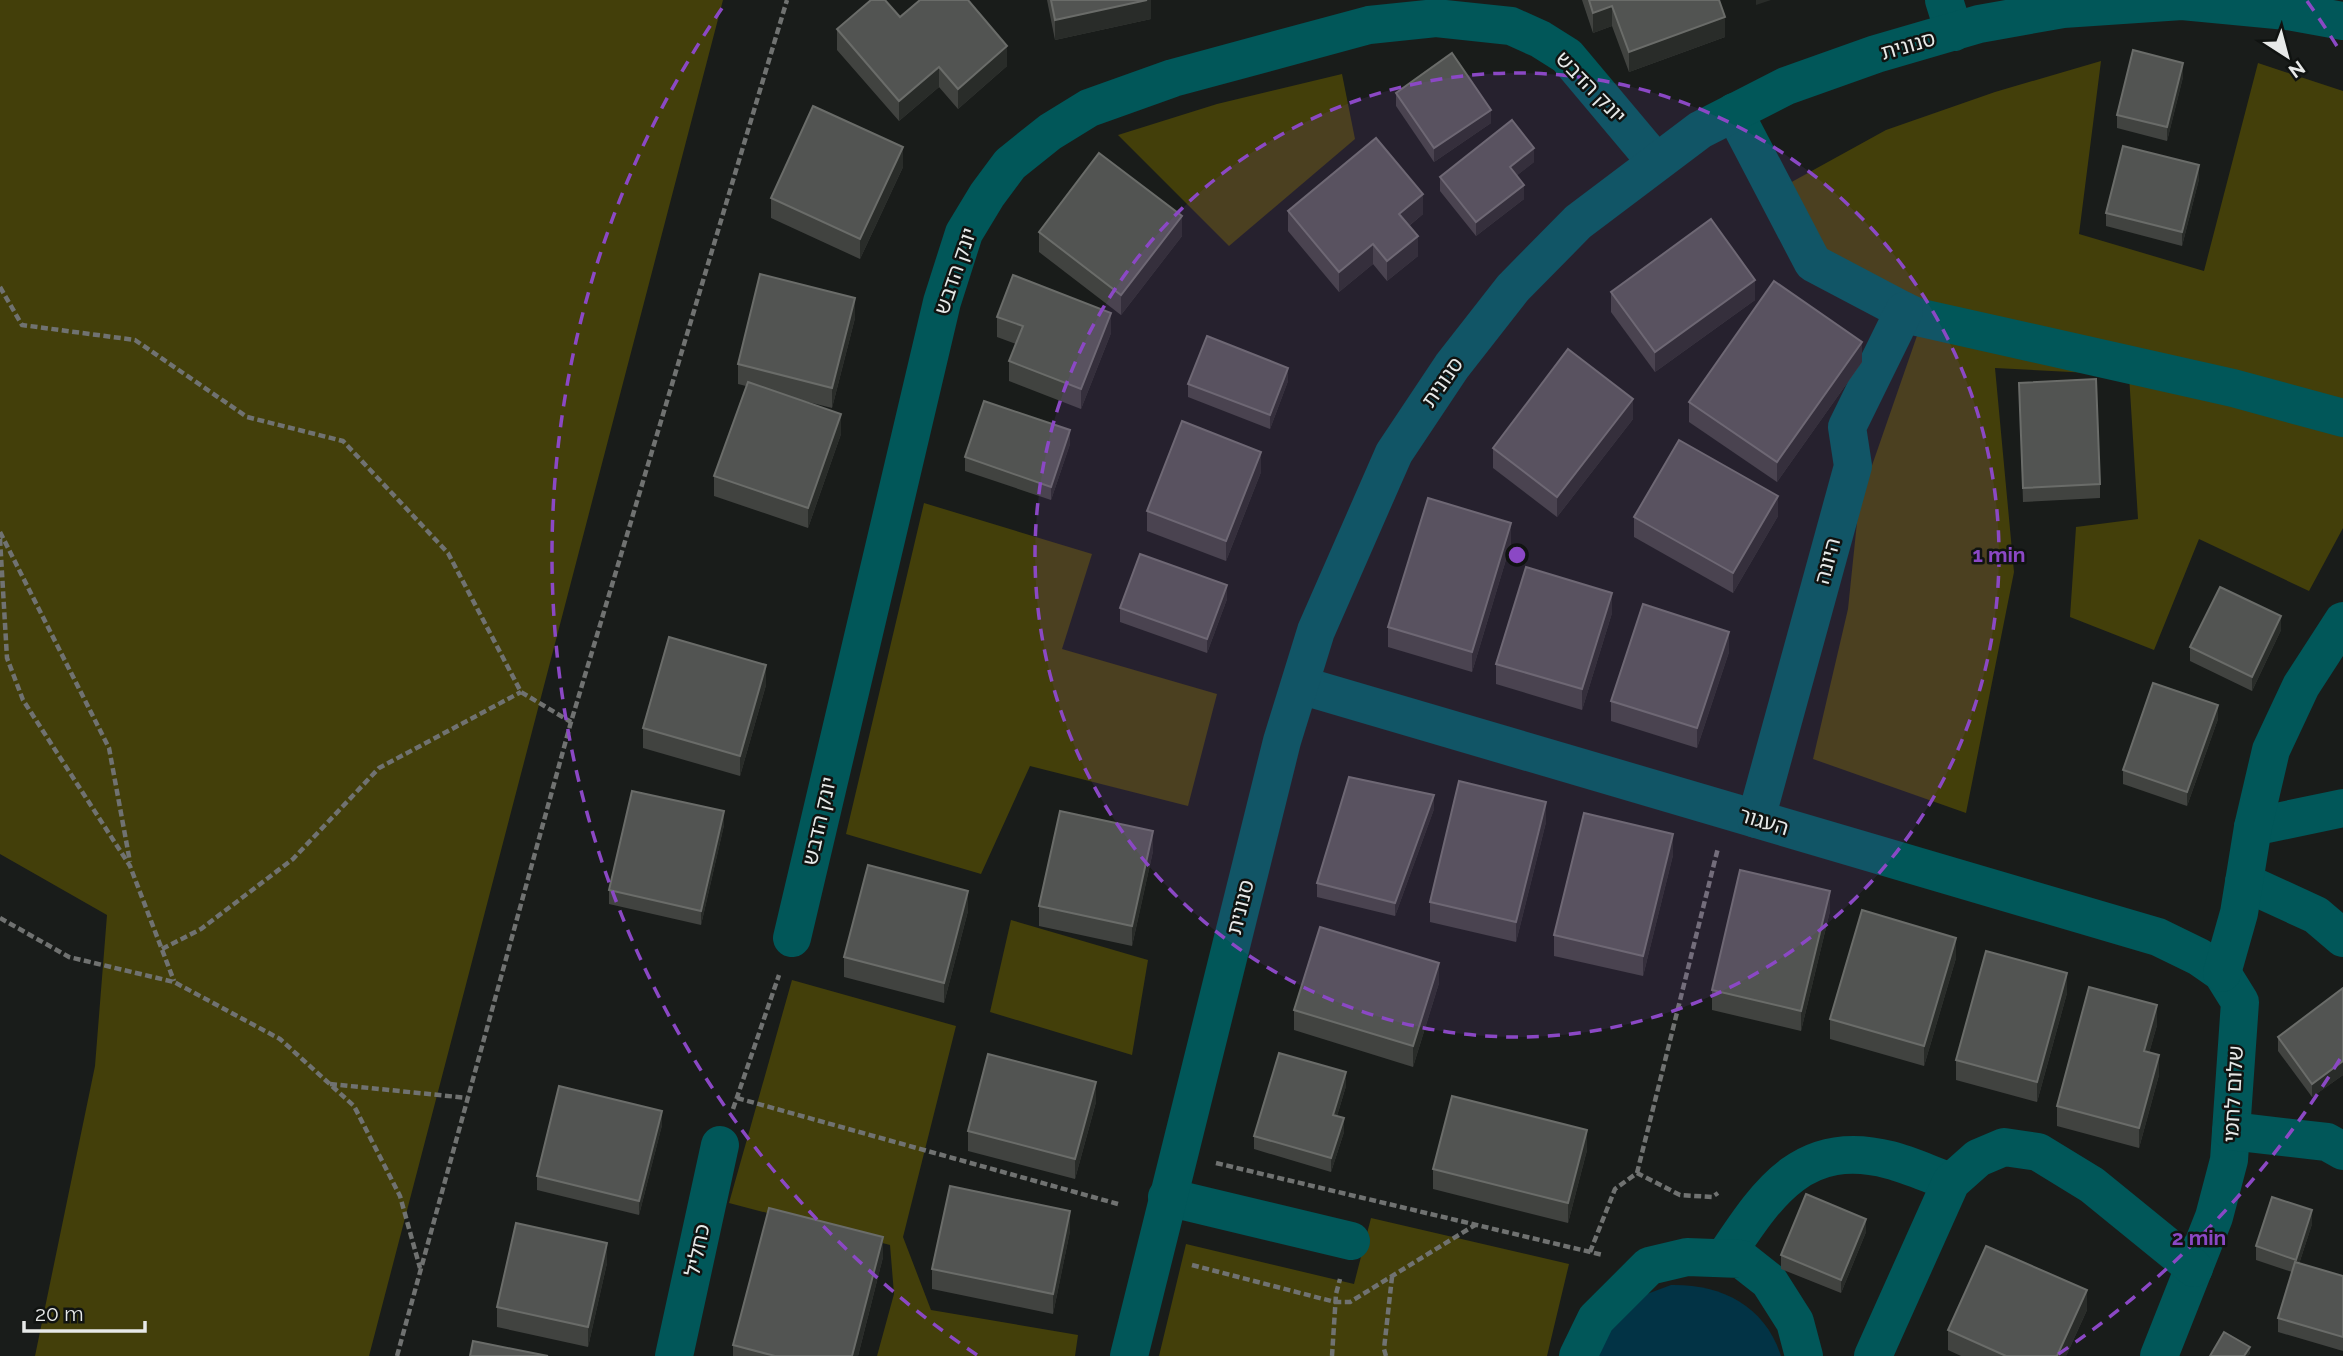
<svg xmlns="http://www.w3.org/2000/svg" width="2343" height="1356" font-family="Raleway,'Noto Sans Hebrew',sans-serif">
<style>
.green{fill:#433f0a}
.water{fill:#023345}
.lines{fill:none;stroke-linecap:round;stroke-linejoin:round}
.path{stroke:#707271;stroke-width:4.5;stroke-dasharray:7 3.5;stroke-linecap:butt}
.minor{stroke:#015759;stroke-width:38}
.wall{fill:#414340}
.shaded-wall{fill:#292c29}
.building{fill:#525452;stroke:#6a6c69;stroke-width:2}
.ring{fill:none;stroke:#8b48c5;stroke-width:3.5;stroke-dasharray:12 9}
.labels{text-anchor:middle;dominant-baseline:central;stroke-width:5;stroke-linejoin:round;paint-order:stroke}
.street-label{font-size:21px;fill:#e7e9e8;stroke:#101311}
.centre{fill:#8b48c5;stroke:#101311;stroke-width:3.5}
.ring-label{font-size:21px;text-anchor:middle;font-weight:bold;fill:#8b48c5;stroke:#101311;stroke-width:5;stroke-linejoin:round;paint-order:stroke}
</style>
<rect width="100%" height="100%" fill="#191c1a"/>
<g class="green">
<path d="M0,0H723L369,1356H35L95,1066L107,915L0,854Z"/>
<path d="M2101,61L2079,234L2204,271L2258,63L2343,91V528L2309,591L2199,539L2154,650L2070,617L2076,527L2138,519L2129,375L1995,368L2014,572L1966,813L1813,759L1848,609L1859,503L1928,304L1848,286L1759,200L1886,130L1995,92Z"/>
<path d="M1342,74L1355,139L1229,246L1118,135L1217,104Z"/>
<path d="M924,503L1092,554L1062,649L1217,694L1188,806L1030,766L981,874L846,834Z"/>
<path d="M1011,920L1148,960L1132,1055L990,1012Z"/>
<path d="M792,980L956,1026L903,1237L931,1310L1078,1335L1075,1356H877L894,1294L890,1245L729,1203Z"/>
<path d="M1371,1218L1569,1264L1547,1356H1159L1186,1244L1354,1284Z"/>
</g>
<path class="water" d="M1671,1285C1722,1284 1765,1306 1781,1356H1593L1595,1348L1639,1297Z"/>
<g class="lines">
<g class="path">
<path d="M0,287L22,325L135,340L247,417L343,441L448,553L521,692L571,722"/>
<path d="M0,532L109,748L130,862"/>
<path d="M0,539L7,658L23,700L130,866L174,981"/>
<path d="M0,918L69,957L174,982L280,1039L354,1106L400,1196L420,1268"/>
<path d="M162,949L201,929L293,859L379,768L521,692"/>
<path d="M330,1084L468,1098"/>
<path d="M737,1098L1118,1204"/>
<path d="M733,1109L779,975"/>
<path d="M1216,1163L1603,1255"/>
<path d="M1637,1173L1718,848"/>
<path d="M1590,1252L1615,1189L1637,1173L1680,1195L1712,1197L1718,1193"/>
<path d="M1192,1265L1335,1302H1350L1475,1225"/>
<path d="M397,1356L571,722L787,0"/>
<path d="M1332,1356L1336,1294L1340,1279"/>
<path d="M1386,1356L1384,1349L1392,1277"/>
</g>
<g class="minor">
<path d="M1944,0L1954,32"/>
<path d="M1734,112L1813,263L1904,311L1917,317L2233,388L2343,418"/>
<path d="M1300,685L2158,937L2199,957L2222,973L2240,1002L2229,1160L2214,1217L2159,1356"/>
<path d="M1756,819L1853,466L1847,427L1904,311"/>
<path d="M2253,827L2343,808"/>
<path d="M2244,882L2316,915L2343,938"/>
<path d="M792,938L942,302L964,233L987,195L1010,164L1050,132L1089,108L1173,78L1369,25L1436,18L1511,26L1540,39L1567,56L1656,162"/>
<path d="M2222,973L2239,913L2253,827L2271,750L2301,686L2343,621"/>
<path d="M2231,1131L2327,1142L2343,1151"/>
<path d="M1167,1197L1351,1241"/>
<path d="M1724,1258C1767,1194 1802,1137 1890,1160C1910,1165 1931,1175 1951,1182"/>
<path d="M674,1356L720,1145"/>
<path d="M1129,1356L1282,741L1316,631L1394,453L1452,366L1513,288L1578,222L1700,130L1786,86L1876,54L1979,24L2063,9L2182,1L2287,11L2343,21"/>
<path d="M1578,1356L1596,1319L1649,1266L1687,1257L1741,1259L1769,1281L1795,1322L1804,1356"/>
<path d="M1873,1356L1951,1182L1978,1158L2004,1147L2038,1152L2092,1185L2194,1268"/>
</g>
</g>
<g class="wall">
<path d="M1047,0H1151V19L1055,40Z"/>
<path d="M1582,0H1719L1725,37L1629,72L1612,26L1593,33Z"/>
<path d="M900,17L1007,66L958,109L939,87L899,121L837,50V29Z"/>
<path d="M2183,77L2167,141L2117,128V115Z"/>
<path d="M1396,93L1491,123L1434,162L1396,106Z"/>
<path d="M1534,162L1516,176L1524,199L1476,236L1440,191V177Z"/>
<path d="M903,167L860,259L771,218V198Z"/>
<path d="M2199,179L2182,246L2106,226V213Z"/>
<path d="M1288,211L1423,214L1409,226L1418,256L1387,281L1373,264L1339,292L1288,231Z"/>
<path d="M1039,232L1182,236L1121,315L1039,252Z"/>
<path d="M1611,292L1755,300L1655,372L1611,312Z"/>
<path d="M997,317L1111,333L1081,409L1009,381V361L1016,344L997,337Z"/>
<path d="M855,318L832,408L800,400L841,434L808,528L714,496V476L746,386L738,384V364Z"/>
<path d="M1862,362L1777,482L1689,422V402Z"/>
<path d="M1288,381L1270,429L1188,397V384Z"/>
<path d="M2019,383L2100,484V498L2023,502Z"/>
<path d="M1633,419L1557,517L1493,468V448Z"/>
<path d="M1070,444L1051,500L965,471V457Z"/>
<path d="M1261,472L1226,561L1147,531V511Z"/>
<path d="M1778,516L1733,593L1634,537V517Z"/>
<path d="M1511,543L1472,672L1388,647V627Z"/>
<path d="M1227,599L1207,653L1120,622V608Z"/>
<path d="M1612,613L1582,710L1496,684V664Z"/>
<path d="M2281,630L2252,691L2190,661V647Z"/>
<path d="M1729,652L1697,748L1611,721V701Z"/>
<path d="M766,685L740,776L643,748V728Z"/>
<path d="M2218,719L2187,806L2123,784V770Z"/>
<path d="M1434,809L1395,916L1317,897V883Z"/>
<path d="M1546,822L1516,942L1430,922V902Z"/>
<path d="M724,825L701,925L609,904V890Z"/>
<path d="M1153,851L1132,946L1039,926V906Z"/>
<path d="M1673,855L1643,976L1554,956V935Z"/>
<path d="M968,911L944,1003L844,977V957Z"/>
<path d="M1830,911L1801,1031L1712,1010V990Z"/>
<path d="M1956,958L1924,1066L1830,1039V1019Z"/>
<path d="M1439,983L1413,1067L1294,1030V1010Z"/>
<path d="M2343,988V1075L2312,1097L2278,1051V1037Z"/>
<path d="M2067,993L2037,1102L1956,1080V1060Z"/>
<path d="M2157,1025L2149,1053L2159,1075L2139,1148L2057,1126V1106Z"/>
<path d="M1346,1086L1337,1116L1344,1132L1331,1172L1254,1149V1136Z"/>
<path d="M1096,1102L1075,1179L968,1151V1131Z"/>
<path d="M662,1125L639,1215L537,1190V1176Z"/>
<path d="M1587,1150L1568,1223L1433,1189V1169Z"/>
<path d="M2312,1224L2299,1264L2343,1276V1351L2278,1332V1318L2292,1272L2256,1260V1246Z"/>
<path d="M1070,1231L1053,1314L932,1289V1269Z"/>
<path d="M1866,1232L1841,1293L1781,1269V1255Z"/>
<path d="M883,1257L858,1356H733V1345Z"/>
<path d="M607,1263L588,1347L497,1327V1307Z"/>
<path d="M2087,1310L2066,1356H1961L1948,1350V1330Z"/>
</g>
<g class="shaded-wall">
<path d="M1147,0H1151V19L1055,40V20Z"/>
<path d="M1756,0H1771L1756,5Z"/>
<path d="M1612,6V26L1593,33V13Z"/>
<path d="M1725,17V37L1629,72V52Z"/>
<path d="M1007,46V66L958,109V89Z"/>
<path d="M2183,63V77L2167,141V127Z"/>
<path d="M939,67V87L899,121V101Z"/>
<path d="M1491,110V123L1434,162V148Z"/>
<path d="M903,147V167L860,259V239Z"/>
<path d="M1534,148V162L1510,181V167Z"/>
<path d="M2199,165V179L2182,246V232Z"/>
<path d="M1524,185V199L1476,236V222Z"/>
<path d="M1423,194V214L1399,234V214Z"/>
<path d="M1182,216V236L1121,315V295Z"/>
<path d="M1418,236V256L1387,281V261Z"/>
<path d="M1373,244V264L1339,292V272Z"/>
<path d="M1755,280V300L1655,372V352Z"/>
<path d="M855,298V318L832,408V388Z"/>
<path d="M1111,313V333L1081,409V389Z"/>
<path d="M1862,342V362L1777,482V462Z"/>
<path d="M1288,368V381L1270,429V415Z"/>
<path d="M1633,399V419L1557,517V497Z"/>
<path d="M841,414V434L808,528V508Z"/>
<path d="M1070,430V444L1051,500V487Z"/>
<path d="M1261,452V472L1226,561V541Z"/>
<path d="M1778,496V516L1733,593V573Z"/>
<path d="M1511,523V543L1472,672V652Z"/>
<path d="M1227,585V599L1207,653V639Z"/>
<path d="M1612,593V613L1582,710V689Z"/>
<path d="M2281,616V630L2252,691V677Z"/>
<path d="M1729,632V652L1697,748V728Z"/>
<path d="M766,665V685L740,776V756Z"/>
<path d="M2218,705V719L2187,806V792Z"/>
<path d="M1434,795V809L1395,916V903Z"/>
<path d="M1546,802V822L1516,942V922Z"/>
<path d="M724,811V825L701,925V911Z"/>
<path d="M1153,831V851L1132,946V926Z"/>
<path d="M1673,834V855L1643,976V956Z"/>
<path d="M968,891V911L944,1003V983Z"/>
<path d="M1830,891V911L1801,1031V1011Z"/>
<path d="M1956,938V958L1924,1066V1046Z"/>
<path d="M1439,963V983L1413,1067V1046Z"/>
<path d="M2067,973V993L2037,1102V1082Z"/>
<path d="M2157,1005V1025L2144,1071V1051Z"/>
<path d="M2159,1055V1075L2139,1148V1128Z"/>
<path d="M2343,1061V1075L2312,1097V1084Z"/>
<path d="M1346,1072V1086L1333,1129V1115Z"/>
<path d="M1096,1082V1102L1075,1179V1159Z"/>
<path d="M662,1111V1125L639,1215V1201Z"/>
<path d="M1344,1118V1132L1331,1172V1158Z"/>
<path d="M1587,1130V1150L1568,1223V1203Z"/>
<path d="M2312,1210V1224L2296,1273V1260Z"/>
<path d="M1070,1211V1231L1053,1314V1294Z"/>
<path d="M1866,1219V1232L1841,1293V1280Z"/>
<path d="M883,1237V1257L858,1356H852Z"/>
<path d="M607,1243V1263L588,1347V1327Z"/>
<path d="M2087,1290V1310L2066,1356H2057Z"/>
<path d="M2250,1347V1354L2248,1356H2244Z"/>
</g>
<g class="building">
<path d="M871,0H885L900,17L920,0H968L1007,46L958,89L939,67L899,101L837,29Z"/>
<path d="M1051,0H1147L1055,20Z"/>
<path d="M1589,0H1719L1725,17L1629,52L1612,6L1593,13Z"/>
<path d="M2133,50L2183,63L2167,127L2117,115Z"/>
<path d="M1452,53L1491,110L1434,148L1396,93Z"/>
<path d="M813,106L903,147L860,239L771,198Z"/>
<path d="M1512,120L1534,148L1510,167L1524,185L1476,222L1440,177Z"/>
<path d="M1376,138L1423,194L1399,214L1418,236L1387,261L1373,244L1339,272L1288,211Z"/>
<path d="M2123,146L2199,165L2182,232L2106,213Z"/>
<path d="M1099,153L1182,216L1121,295L1039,232Z"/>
<path d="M1711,219L1755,280L1655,352L1611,292Z"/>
<path d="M760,274L855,298L832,388L738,364Z"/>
<path d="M1013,275L1111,313L1081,389L1009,361L1023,326L997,317Z"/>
<path d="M1774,281L1862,342L1777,462L1689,402Z"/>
<path d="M1207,336L1288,368L1270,415L1188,384Z"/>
<path d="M1568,349L1633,399L1557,497L1493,448Z"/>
<path d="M2096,379L2100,484L2023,488L2019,383Z"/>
<path d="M748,382L841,414L808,508L714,476Z"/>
<path d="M984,401L1070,430L1051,487L965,457Z"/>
<path d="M1182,421L1261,452L1226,541L1147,511Z"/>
<path d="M1679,440L1778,496L1733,573L1634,517Z"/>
<path d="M1428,498L1511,523L1472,652L1388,627Z"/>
<path d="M1140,554L1227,585L1207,639L1120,608Z"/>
<path d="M1526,567L1612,593L1582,689L1496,664Z"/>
<path d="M2220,587L2281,616L2252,677L2190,647Z"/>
<path d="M1643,604L1729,632L1697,728L1611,701Z"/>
<path d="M669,637L766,665L740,756L643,728Z"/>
<path d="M2153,683L2218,705L2187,792L2123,770Z"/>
<path d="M1349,777L1434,795L1395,903L1317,883Z"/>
<path d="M1459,781L1546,802L1516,922L1430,902Z"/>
<path d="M632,791L724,811L701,911L609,890Z"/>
<path d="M1060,811L1153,831L1132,926L1039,906Z"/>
<path d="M1584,813L1673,834L1643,956L1554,935Z"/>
<path d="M868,865L968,891L944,983L844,957Z"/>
<path d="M1740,870L1830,891L1801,1011L1712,990Z"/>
<path d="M1862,910L1956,938L1924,1046L1830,1019Z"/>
<path d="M1320,927L1439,963L1413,1046L1294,1010Z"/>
<path d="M1986,951L2067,973L2037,1082L1956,1060Z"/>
<path d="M2089,987L2157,1005L2144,1051L2159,1055L2139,1128L2057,1106Z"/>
<path d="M2343,988V1061L2312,1084L2278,1037Z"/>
<path d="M1279,1053L1346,1072L1333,1115L1344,1118L1331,1158L1254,1136Z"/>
<path d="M988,1054L1096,1082L1075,1159L968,1131Z"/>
<path d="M559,1086L662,1111L639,1201L537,1176Z"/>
<path d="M1452,1096L1587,1130L1568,1203L1433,1169Z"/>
<path d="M950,1186L1070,1211L1053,1294L932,1269Z"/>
<path d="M1806,1194L1866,1219L1841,1280L1781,1255Z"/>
<path d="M2272,1197L2312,1210L2296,1260L2256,1246Z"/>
<path d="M769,1208L883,1237L852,1356H775L733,1345Z"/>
<path d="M516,1223L607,1243L588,1327L497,1307Z"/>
<path d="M1986,1246L2087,1290L2057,1356H2006L1948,1330Z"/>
<path d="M2295,1262L2343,1276V1337L2278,1318Z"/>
<path d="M2224,1332L2250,1347L2244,1356H2210Z"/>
<path d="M473,1341L548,1356H470Z"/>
</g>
<circle cx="1517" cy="555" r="482" fill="#8b48c5" fill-opacity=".12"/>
<g class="ring">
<circle cx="1517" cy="555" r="482"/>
<path d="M2340 1059A965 965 0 0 1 2057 1355M977 1355A965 965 0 0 1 727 1M2307 1A965 965 0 0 1 2340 51"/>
</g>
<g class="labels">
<g class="street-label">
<text transform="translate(1908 45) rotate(-16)">סנונית</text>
<text transform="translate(1591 87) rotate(46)">יונק הדבש</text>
<text transform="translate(955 271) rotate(-71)">יונק הדבש</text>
<text transform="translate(1442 382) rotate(-55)">סנונית</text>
<text transform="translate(1827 561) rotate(-75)">היונה</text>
<text transform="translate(819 821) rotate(-77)">יונק הדבש</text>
<text transform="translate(1764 821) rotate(17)">העגור</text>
<text transform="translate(1240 907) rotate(-76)">סנונית</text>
<text transform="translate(2233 1094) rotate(-87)">שלום לחמי</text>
<text transform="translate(697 1250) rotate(-78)">כחליל</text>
</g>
</g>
<circle cx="1517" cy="555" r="10" class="centre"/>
<g class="ring-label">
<text x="1999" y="562">1 min</text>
<text x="2199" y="1245">2 min</text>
</g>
<g transform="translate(2287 56) rotate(144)" stroke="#101311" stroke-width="5" paint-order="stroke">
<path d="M0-5L12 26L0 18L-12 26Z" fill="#e7e9e8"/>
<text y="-10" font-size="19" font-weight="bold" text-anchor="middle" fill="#e7e9e8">N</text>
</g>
<path d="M24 1321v10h121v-10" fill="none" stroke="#e7e9e8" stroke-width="3.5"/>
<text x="35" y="1321" font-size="21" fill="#e7e9e8" stroke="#101311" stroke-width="5" paint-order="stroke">20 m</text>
</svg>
